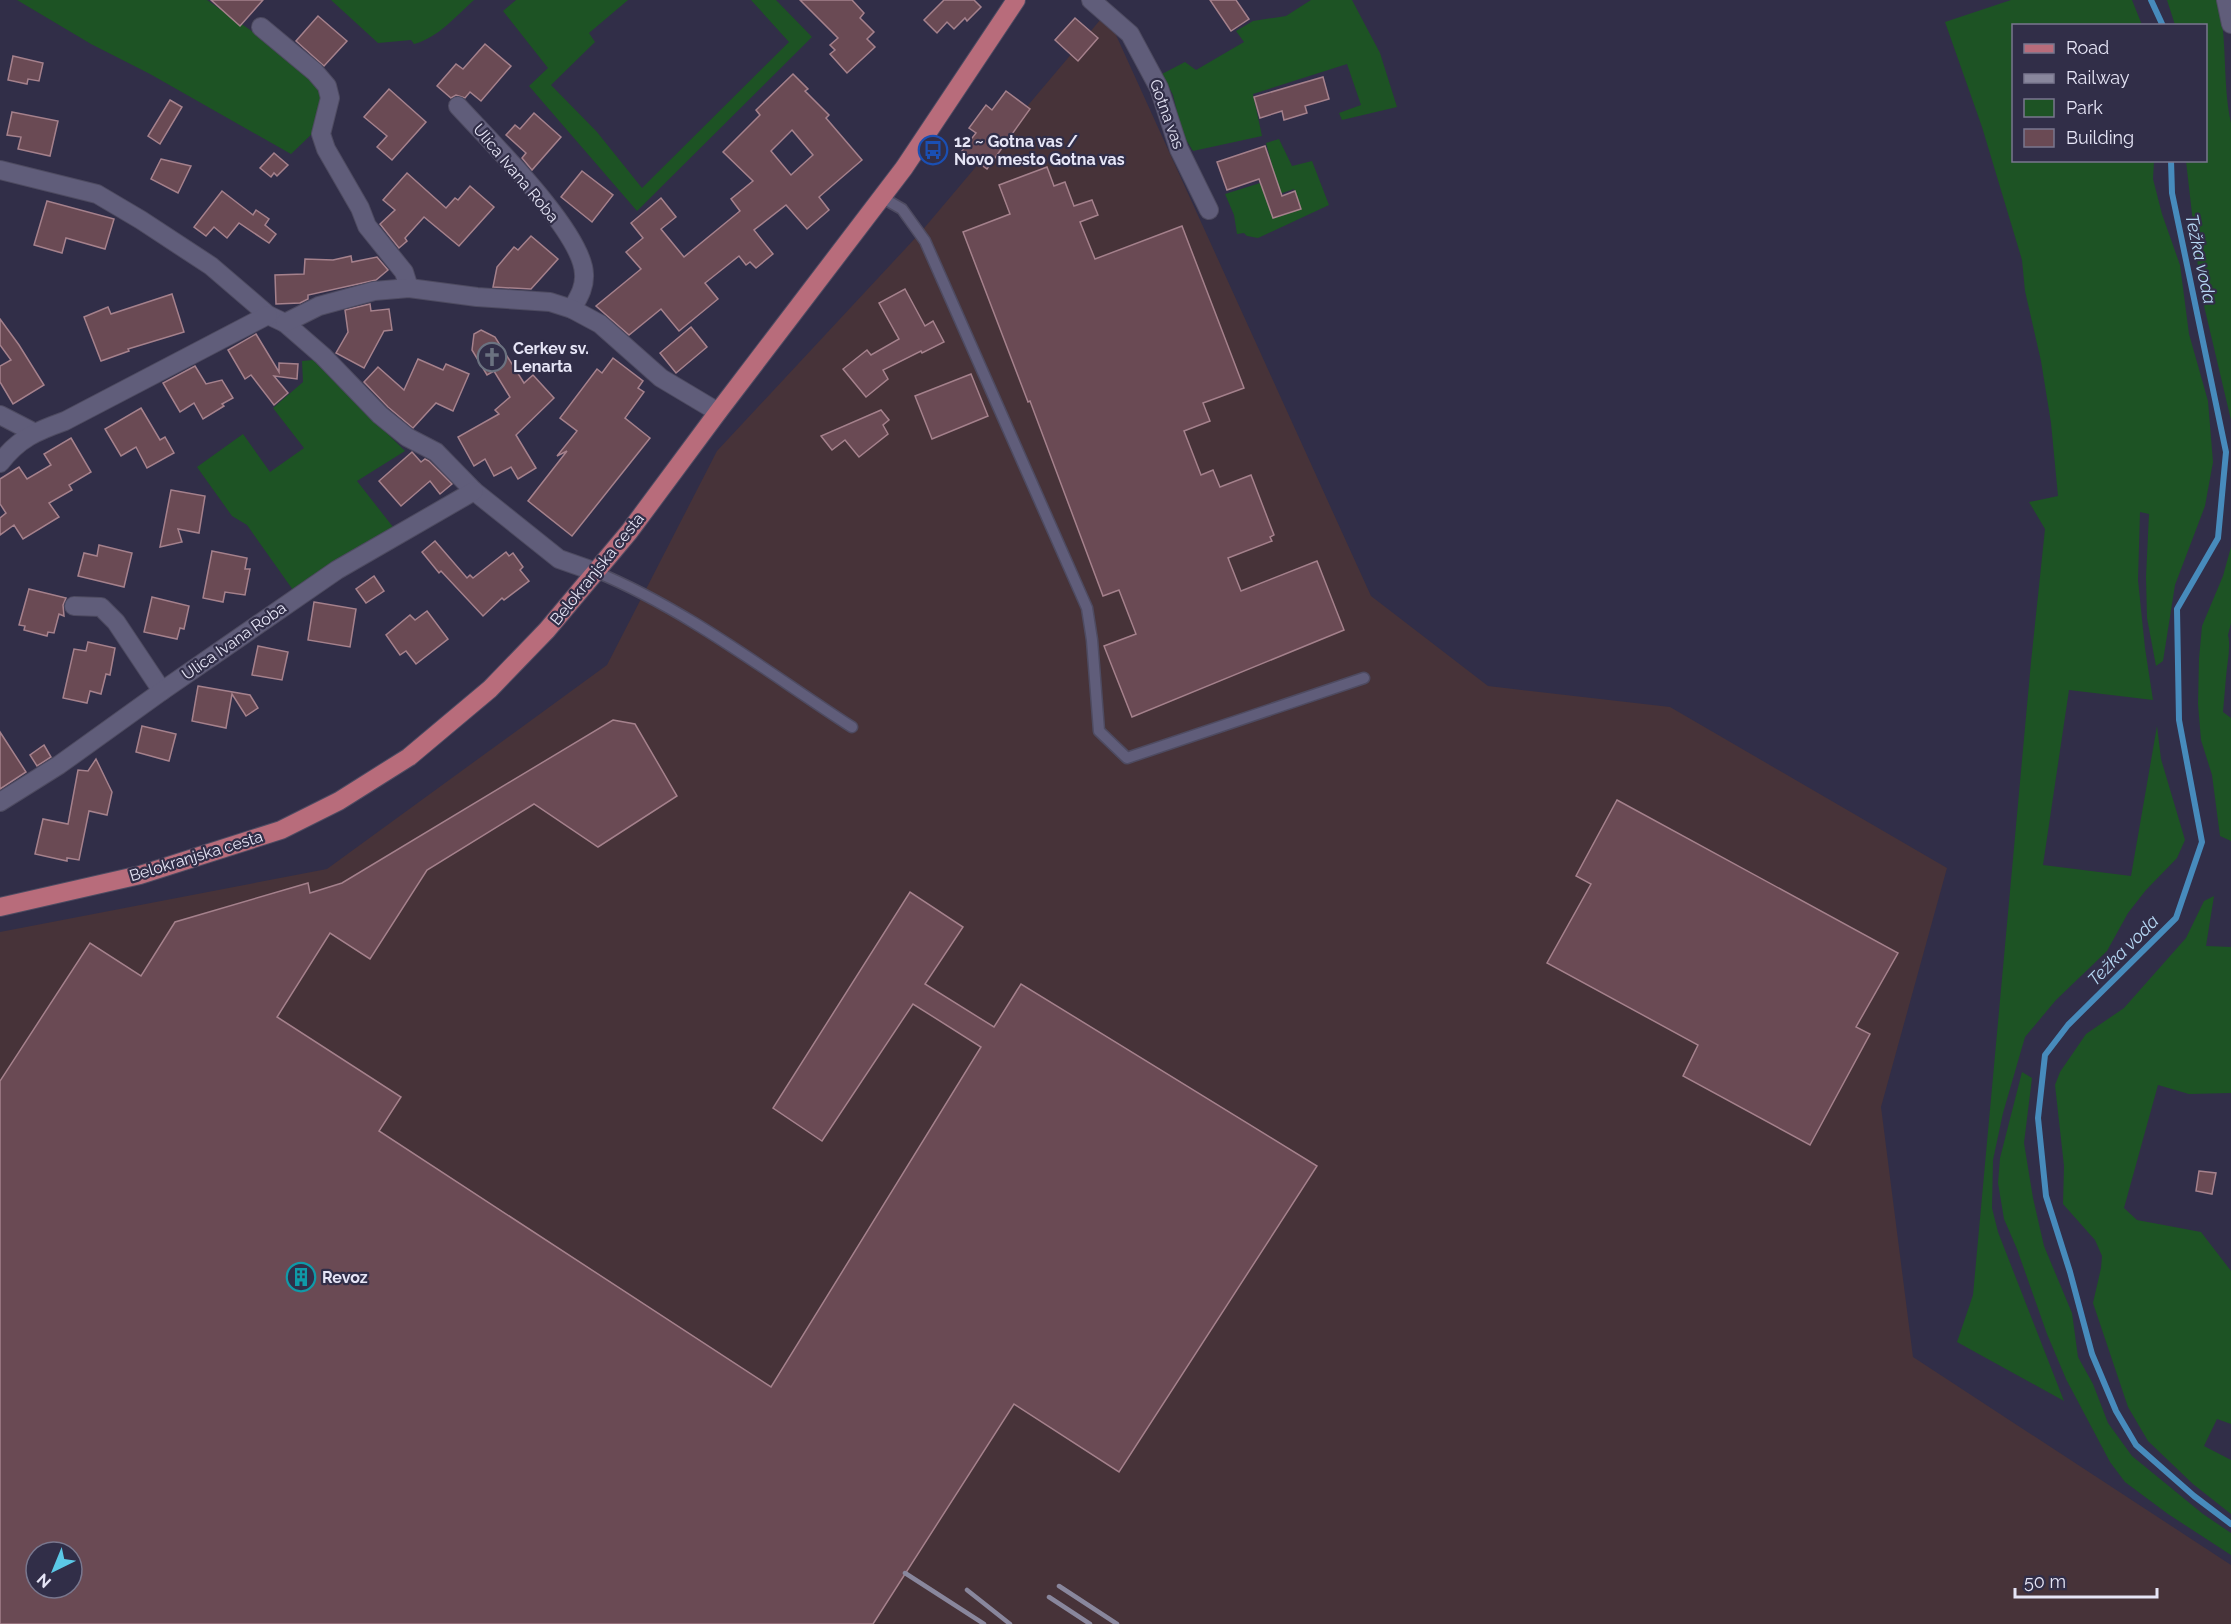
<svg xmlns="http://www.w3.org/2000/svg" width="2231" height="1624" font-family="Raleway,sans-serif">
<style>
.industrial{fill:#473339;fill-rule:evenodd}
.green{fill:#1d5324;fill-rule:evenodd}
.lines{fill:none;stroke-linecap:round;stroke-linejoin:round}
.stream{stroke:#478bbc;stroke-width:6}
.building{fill:#6a4a54;stroke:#a5818c;stroke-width:1.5;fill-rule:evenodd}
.service-casing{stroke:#4e4b61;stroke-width:13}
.minor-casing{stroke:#4e4b61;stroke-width:20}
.primary-casing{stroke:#4e4b61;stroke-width:20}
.service{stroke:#605d7a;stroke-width:10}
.minor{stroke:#605d7a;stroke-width:18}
.primary{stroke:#b86c7b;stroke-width:18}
.rail{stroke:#89879d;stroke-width:4.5}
.labels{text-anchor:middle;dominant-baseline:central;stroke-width:4.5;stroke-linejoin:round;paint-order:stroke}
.street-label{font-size:16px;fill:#e6e5f6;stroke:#312e48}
.poi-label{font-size:16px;font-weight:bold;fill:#e6e5f6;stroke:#312e48;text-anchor:start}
.water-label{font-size:18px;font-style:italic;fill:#b6d8f4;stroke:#312e48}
</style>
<rect width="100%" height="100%" fill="#312e48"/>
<path class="industrial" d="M1106,13L1371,596L1488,686L1670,707L1947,868L1881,1107L1913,1357L2231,1565V1624H0V932L327,869L607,665L717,451L920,233ZM36,1552H72V1588H36Z"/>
<g class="green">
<path d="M17,0H207L285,54L325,95L316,130L291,154L150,74L91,44Z"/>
<path d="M331,0H474C456,16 438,38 414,44L411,40L378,43Z"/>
<path d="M516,0H628L589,33L595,42L551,85L597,132L642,188L789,42L751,0H776L812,37L637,211L529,86L548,68L503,11Z"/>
<path d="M1311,0H1352L1380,53L1397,107L1342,120L1339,113L1361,105L1347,64L1253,94L1262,136L1193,151L1182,133L1173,95L1162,74L1185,62L1196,70L1244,42L1236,31L1253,21L1286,16Z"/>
<path d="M2011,0H2132L2142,25L2014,26V160L2154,161L2153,179L2162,214L2180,265L2189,334L2208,401L2213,462L2205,506L2175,585L2163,661L2156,666L2147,618L2146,577L2149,514L2140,512L2138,580L2145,648L2153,700L2069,690L2043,865L2131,876L2157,726L2161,759L2185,840L2177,858L2146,890L2128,913L2107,951L2056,1000L2025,1037L2003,1113L1993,1160L1992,1208L1998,1232L2064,1401L1957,1342L1973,1295L2031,662L2045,529L2029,502L2058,496L2051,423L2041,361L2025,291L2022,260L1982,127L1945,22Z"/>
<path d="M2167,0H2218C2228,40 2222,82 2231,123V420L2201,293L2186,161L2206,160V26L2175,25Z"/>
<path d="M1279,139L1292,166L1312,161L1329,205L1258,238L1247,236L1244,233L1237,234L1234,215L1225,194L1273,179L1272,165L1266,143ZM1294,189L1301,208L1268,198Z"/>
<path d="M313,360L405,451L357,481L393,527L293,590L247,525L232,516L197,467L243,434L270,472L304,448L273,408L303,382L302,361Z"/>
<path d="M2231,547V623L2228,635C2231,647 2227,664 2226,677C2225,689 2224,700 2223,712L2231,718V841L2220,836L2212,775L2201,740L2198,704L2199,659L2202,626L2223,576Z"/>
<path d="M2214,896L2206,946L2231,947V1093L2189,1094L2158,1085L2124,1208L2137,1220L2201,1232L2231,1271V1424L2217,1419L2204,1446L2231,1460V1514L2193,1484L2148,1441L2128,1407L2093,1303L2101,1268L2102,1256L2095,1240L2063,1204L2064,1166L2055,1085L2060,1072L2086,1034L2124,1008L2186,938L2204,901Z"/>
<path d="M2022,1072L2032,1078L2024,1143L2033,1198L2044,1246L2072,1313L2078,1357L2093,1384L2108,1423L2132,1456L2203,1514L2231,1533V1555L2168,1514L2125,1482L2110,1462L2066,1379L2047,1334L2017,1249L2004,1219L1998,1183L2000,1158Z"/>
</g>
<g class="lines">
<g class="stream">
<path d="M2151,0L2163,26"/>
<path d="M2171,160L2172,193L2226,452L2218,538L2177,609L2179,720L2202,842L2176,918L2068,1025L2045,1055L2038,1118L2046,1196L2070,1272L2092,1354L2116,1411L2136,1445L2194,1496L2231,1524"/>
</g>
</g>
<g class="building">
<path d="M211,0H263L240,26Z"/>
<path d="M800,0H852L864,13L860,18L874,32L867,39L875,47L847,73L830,54L835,50L830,45L838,38Z"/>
<path d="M944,0H974L981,7L967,21L965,18L954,29L947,22L937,33L924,20Z"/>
<path d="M1210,0H1236L1249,19L1231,31Z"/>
<path d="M318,16L347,41L324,66L296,41Z"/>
<path d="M1075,18L1098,38L1078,61L1055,40Z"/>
<path d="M485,44L511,66L481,101L470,92L465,98L456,95L451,98L437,86L456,64L463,69Z"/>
<path d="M13,56L43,63L39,81L28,79L27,84L8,80Z"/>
<path d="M793,74L808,89L805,91L829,115L826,118L862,160L819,197L829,210L807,229L786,205L754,230L773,254L756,268L750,262L746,265L739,256L705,283L718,299L679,331L661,309L629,335L596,306L641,269L626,252L643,238L631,223L661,198L676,217L661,229L684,257L740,211L731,199L753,181L723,152L760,115L756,110ZM792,130L813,155L791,175L771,151Z"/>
<path d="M1323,77L1329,99L1305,106L1307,113L1284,120L1282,111L1260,118L1254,97Z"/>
<path d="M389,89L426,122L392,160L377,147L387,136L364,117Z"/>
<path d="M1006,91L1030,109L987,169L962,151L976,133L969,128L986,105L992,110Z"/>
<path d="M170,100L182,107L160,144L148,136Z"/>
<path d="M12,112L58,121L50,156L18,149L21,137L7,135Z"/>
<path d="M534,113L561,137L532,170L522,158L526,153L506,135L515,125L520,129Z"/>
<path d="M1265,146L1282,196L1295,191L1301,209L1273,218L1259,179L1227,190L1217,162Z"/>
<path d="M274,153L288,165L277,176L274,173L271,177L260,168Z"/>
<path d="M161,159L191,166L178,193L151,179Z"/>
<path d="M1047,167L1054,186L1065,182L1074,206L1092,200L1098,215L1080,222L1095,259L1182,226L1244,388L1203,403L1210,421L1184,431L1201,475L1213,470L1220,487L1251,475L1274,535L1270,537L1272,541L1228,558L1241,591L1317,561L1344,630L1132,717L1104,646L1136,634L1119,590L1103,596L1030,401L1028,402L963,232L1010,214L999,185Z"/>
<path d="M582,171L613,195L592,222L561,197Z"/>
<path d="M407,173L446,208L455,198L458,200L470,186L494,207L459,246L424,217L405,238L407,241L399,248L380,224L395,210L383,200Z"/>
<path d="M222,191L253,215L256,210L269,219L265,225L276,234L269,243L239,223L227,238L214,227L206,236L194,227Z"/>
<path d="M47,201L114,219L105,249L66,238L62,253L34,245Z"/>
<path d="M531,236L558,259L531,289L493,287L497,267L514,247L518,250Z"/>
<path d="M351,256L352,262L377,257L388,270L376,280L308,295V299L300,303L276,304L275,275L304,274L305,259L333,260Z"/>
<path d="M905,289L925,326L933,321L944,342L922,353L921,351L883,370L888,379L866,397L843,369L867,350L871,355L899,339L879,303Z"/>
<path d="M172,294L184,332L128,349L129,351L101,361L84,317L108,307L111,314Z"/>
<path d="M370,304L371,311L389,309L392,330L384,331L364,368L336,353L348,332L345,310Z"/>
<path d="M0,319L19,345L44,385L13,404L0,382V366L11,360L0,345Z"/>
<path d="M691,327L707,347L676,373L660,353Z"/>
<path d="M481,330L495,337L524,383L533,375L554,398L516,435L536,468L518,479L511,467L494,476L485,459L474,466L458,437L499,414L495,410L510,397L494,371L487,375L472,350L474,334Z"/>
<path d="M256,334L279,372V363L298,364L297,379L274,376L288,393L274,405L251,375L245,379L228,350Z"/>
<path d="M613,358L643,381L638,388L644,392L625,418L650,438L572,536L528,501L567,451L557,456L577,431L560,418L597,369L602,373Z"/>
<path d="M418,359L443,370L446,364L469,374L453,411L436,403L413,428L388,407L364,382L378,367L404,390Z"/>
<path d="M195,366L206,384L222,380L233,398L222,404L224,406L203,419L194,403L180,412L163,383Z"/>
<path d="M971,374L988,416L932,439L915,396Z"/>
<path d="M141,408L160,440L165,437L174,453L147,468L136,447L121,456L105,429Z"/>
<path d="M881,410L889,420L883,425L888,434L859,457L845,440L832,450L821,436Z"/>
<path d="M71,438L91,472L69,485L72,490L49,503L59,517L23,539L14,525L0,535V518L6,513L0,504V479L19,467L27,479L51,465L44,454Z"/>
<path d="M412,452L421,462L425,459L429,461L452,484L440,494L430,481L401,506L379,481Z"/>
<path d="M171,490L205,496L199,533L178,529L182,542L160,547Z"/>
<path d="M435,541L467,578L470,575L473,578L506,552L509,556L513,553L523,567L520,570L529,581L504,600L502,598L483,616L441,571L439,573L422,552Z"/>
<path d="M99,545L132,553L124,587L78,576L84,553L97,556Z"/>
<path d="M212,551L247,558L245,569H250L245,595L225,592L223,602L203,598Z"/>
<path d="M374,576L384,591L366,603L356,589Z"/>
<path d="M29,589L66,598L63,605L64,616L59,614L54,633L48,632L47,636L24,630L25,626L19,625Z"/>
<path d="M152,597L189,606L184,629L180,628L177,639L144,632Z"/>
<path d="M314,602L356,609L350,647L308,640Z"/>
<path d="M427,611L448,639L416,664L406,651L400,655L386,635L410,615L415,620Z"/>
<path d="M88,642L115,648L110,675L106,674L101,694L90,691L87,703L63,698L74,649L86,651Z"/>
<path d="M258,646L288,652L282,680L252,675Z"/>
<path d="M198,686L250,695L258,708L246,716L232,694L226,728L192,721Z"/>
<path d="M613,720L635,724L677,796L598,847L534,804L427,870L370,959L330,933L277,1017L401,1097L379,1131L771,1387L981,1047L913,1004L822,1141L773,1108L910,892L963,927L925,984L994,1027L1021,984L1317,1166L1119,1472L1014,1404L873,1624H0V1081L90,943L141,976L175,922L308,883L310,893L342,883ZM36,1552H72V1588H36Z"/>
<path d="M142,726L176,734L169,761L136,752Z"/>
<path d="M0,732L26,772L0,789Z"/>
<path d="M44,745L51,757L37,766L30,755Z"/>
<path d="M96,759L112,792L107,815L89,811L79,860L67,858V861L35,854L43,819L68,824L78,770L88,771Z"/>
<path d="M1617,800L1898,953L1856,1027L1870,1034L1810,1145L1683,1076L1698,1045L1547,963L1591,884L1576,876Z"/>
<path d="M2199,1171L2216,1173L2212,1194L2196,1191Z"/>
</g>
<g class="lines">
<g class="service-casing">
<g id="service">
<path d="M881,197L902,209L925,241L1087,608L1092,640L1099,731L1127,758L1364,678"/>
<path d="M596,572C686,609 770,674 852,727"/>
</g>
</g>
<g class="minor-casing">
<g id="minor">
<path d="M1091,0L1130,34L1159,88L1179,149L1209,210"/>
<path d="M2226,0L2231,24"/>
<path d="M261,27L315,72L327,86L330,98L321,134L326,149L360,208L367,226L404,272L409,288"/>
<path d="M458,106C488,139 583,232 584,274C585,288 578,298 572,309"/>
<path d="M0,170L97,194L141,220L211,266L268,315L285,323L323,356L380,415L407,437L436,452L474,491L559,559L596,572"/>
<path d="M285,323L319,306L374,291L409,288L477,297L550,302L572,309L600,324L661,378L718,412"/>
<path d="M0,415L33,432"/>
<path d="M0,463C19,438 37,431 65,421L268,315"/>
<path d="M74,606L101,607L116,622L162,691"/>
<path d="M0,802L59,765L162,691L337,570L474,491"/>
</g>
</g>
<g class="primary-casing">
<path id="primary" d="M0,907L140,875L281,830L339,801L409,757L490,689L547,630L629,532L718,412L904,168L1016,0"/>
</g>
<use href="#service" class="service"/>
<use href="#minor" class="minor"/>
<use href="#primary" class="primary"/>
<g class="rail">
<path d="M905,1573L984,1624"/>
<path d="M1059,1586L1117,1624"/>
<path d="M967,1590L1010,1624"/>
<path d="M1049,1597L1090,1624"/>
</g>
</g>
<defs>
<g id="bus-ring" transform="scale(1.5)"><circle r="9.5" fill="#312e48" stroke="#1a4fb4" stroke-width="1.5"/><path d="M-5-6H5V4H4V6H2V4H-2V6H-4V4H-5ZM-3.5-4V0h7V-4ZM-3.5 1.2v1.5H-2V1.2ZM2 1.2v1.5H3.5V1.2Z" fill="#1a4fb4"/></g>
<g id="church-ring" transform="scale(1.5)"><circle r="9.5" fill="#312e48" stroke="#6b7280" stroke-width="1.5"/><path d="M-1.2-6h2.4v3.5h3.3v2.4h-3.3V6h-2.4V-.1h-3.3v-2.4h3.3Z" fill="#6b7280"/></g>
<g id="building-ring" transform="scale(1.5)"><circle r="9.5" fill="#312e48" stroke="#0f9aa8" stroke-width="1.5"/><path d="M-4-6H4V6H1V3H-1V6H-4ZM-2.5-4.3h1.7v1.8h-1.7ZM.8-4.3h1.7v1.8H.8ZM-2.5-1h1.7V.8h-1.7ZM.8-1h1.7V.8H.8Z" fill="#0f9aa8"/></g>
</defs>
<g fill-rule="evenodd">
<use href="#bus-ring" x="933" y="150"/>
<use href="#church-ring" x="492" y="357"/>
<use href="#building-ring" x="301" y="1277"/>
</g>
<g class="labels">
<g class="street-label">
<text transform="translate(1167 114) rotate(70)">Gotna vas</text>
<text transform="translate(516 173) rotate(50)">Ulica Ivana Roba</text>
<text transform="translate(597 569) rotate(-51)">Belokranjska cesta</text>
<text transform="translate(234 641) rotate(-35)">Ulica Ivana Roba</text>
<text transform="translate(196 856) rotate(-17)">Belokranjska cesta</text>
</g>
<g class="poi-label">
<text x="954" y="141">12 ~ Gotna vas /<tspan x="954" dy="18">Novo mesto Gotna vas</tspan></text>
<text x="513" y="348">Cerkev sv.<tspan x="513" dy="18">Lenarta</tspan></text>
<text x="322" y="1277">Revoz</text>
</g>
<g class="water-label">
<text transform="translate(2201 259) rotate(78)">Težka voda</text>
<text transform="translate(2123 950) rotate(-45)">Težka voda</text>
</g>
</g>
<rect x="2012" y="24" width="195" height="138" fill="#312e48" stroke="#79778e" stroke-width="1.5"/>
<rect x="2024" y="44" width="30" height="9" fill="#b86c7b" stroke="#79778e" stroke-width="1.5"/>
<text x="2066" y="54" font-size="18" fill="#e6e5f6">Road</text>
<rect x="2024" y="74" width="30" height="9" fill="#89879d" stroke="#79778e" stroke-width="1.5"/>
<text x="2066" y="84" font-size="18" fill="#e6e5f6">Railway</text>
<rect x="2024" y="99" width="30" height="18" fill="#1d5324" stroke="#79778e" stroke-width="1.5"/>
<text x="2066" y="114" font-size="18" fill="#e6e5f6">Park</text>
<rect x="2024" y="129" width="30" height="18" fill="#6a4a54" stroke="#79778e" stroke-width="1.5"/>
<text x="2066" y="144" font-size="18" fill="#e6e5f6">Building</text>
<g transform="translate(54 1570) rotate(223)"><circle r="28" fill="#312e48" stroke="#79778e" stroke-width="1.5"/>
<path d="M0-4.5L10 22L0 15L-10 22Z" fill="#5bc8e6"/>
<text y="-9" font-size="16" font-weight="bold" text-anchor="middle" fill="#e6e5f6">N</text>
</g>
<path d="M2015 1588v9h142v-9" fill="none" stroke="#e6e5f6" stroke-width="3"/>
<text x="2024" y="1588" font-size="18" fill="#e6e5f6" stroke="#312e48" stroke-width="4.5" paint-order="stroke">50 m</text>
</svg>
